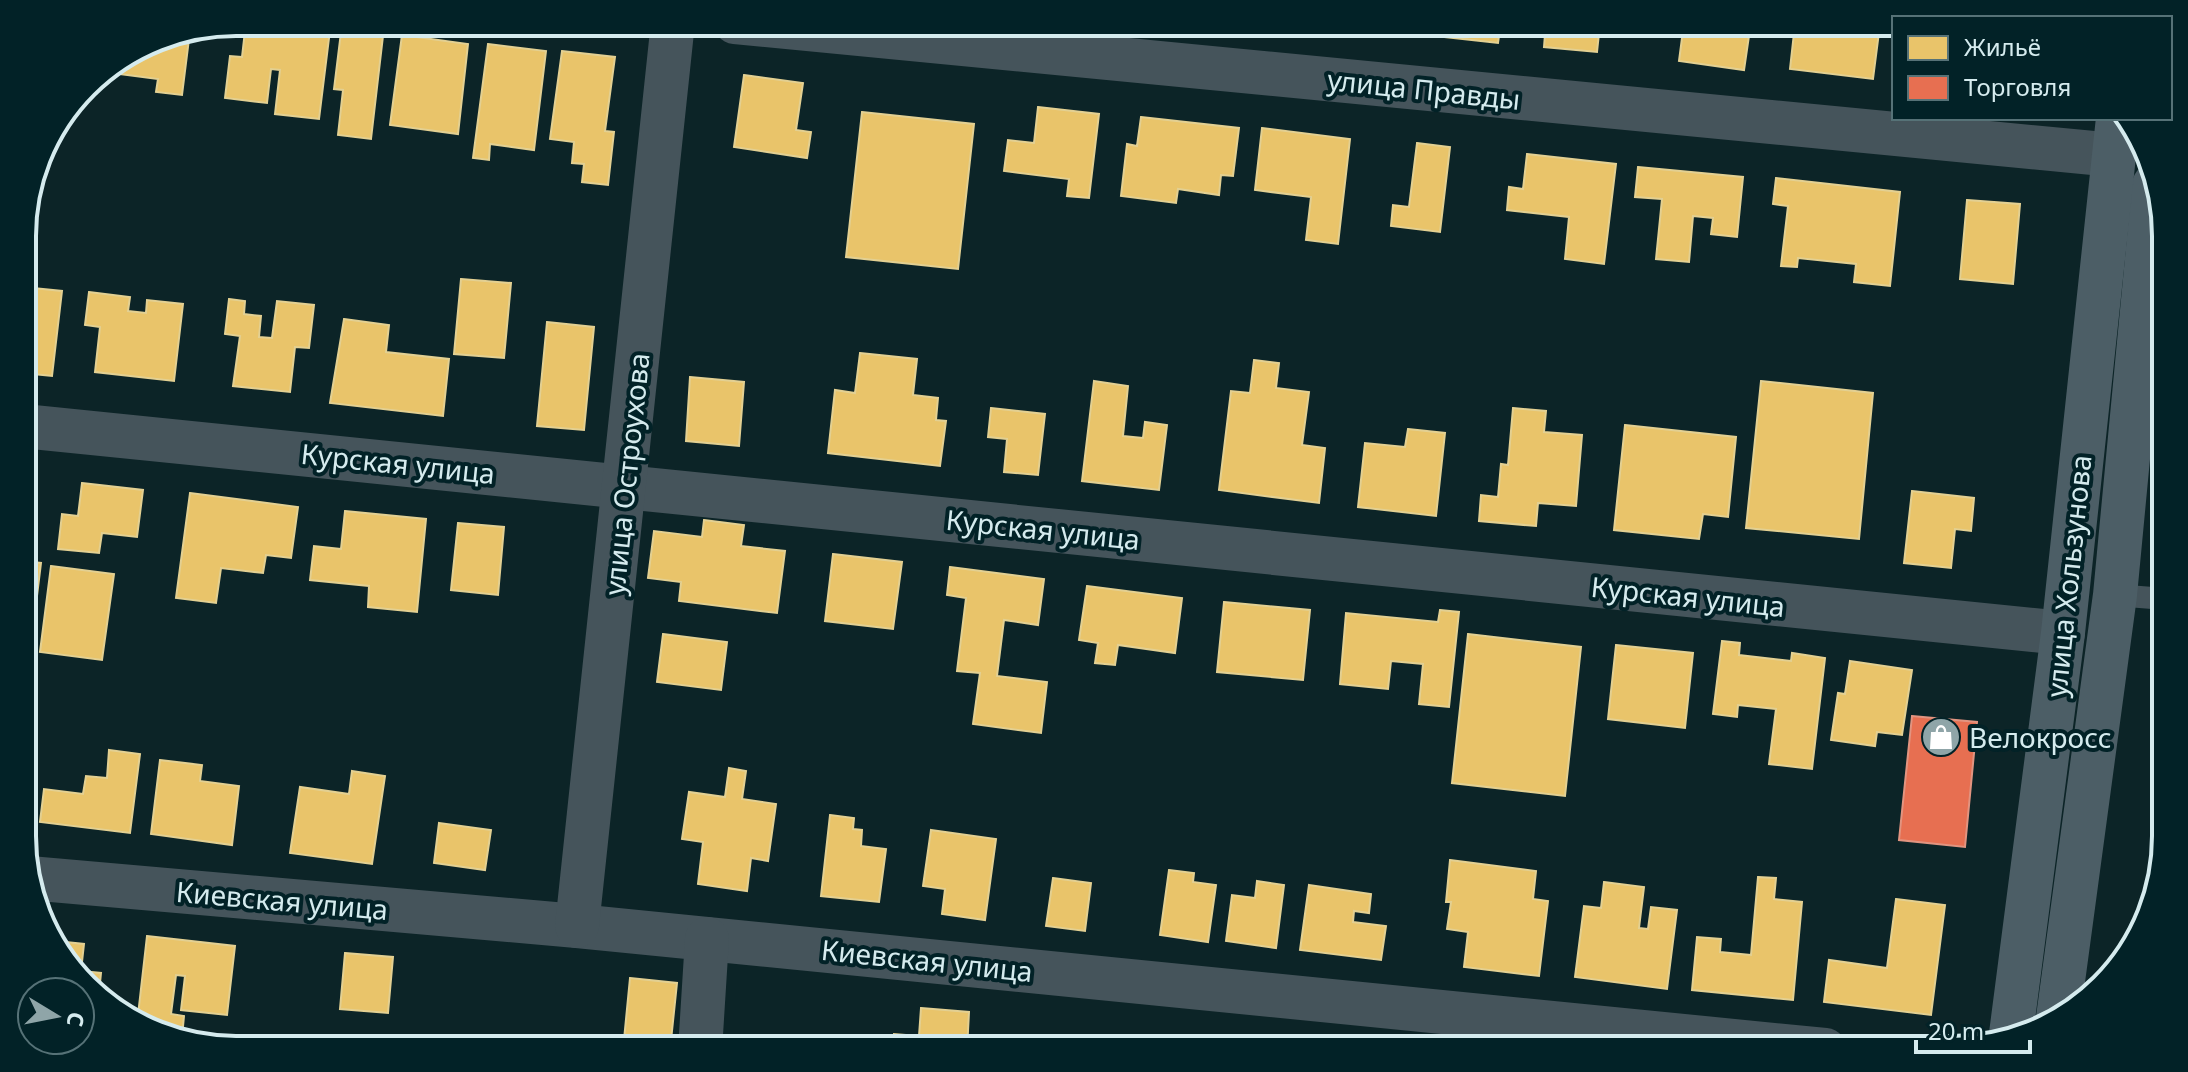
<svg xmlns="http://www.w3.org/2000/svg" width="2188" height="1072" font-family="'Noto Sans',sans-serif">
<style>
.homes{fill:#e9c46a;stroke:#e3d092;stroke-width:2}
.shops{fill:#e76f51;stroke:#e29480;stroke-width:2}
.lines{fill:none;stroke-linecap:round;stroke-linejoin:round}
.service{stroke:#45545b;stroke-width:22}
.minor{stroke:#45545b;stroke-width:44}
.secondary{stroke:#4c5e66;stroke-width:44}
.labels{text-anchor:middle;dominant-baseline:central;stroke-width:8;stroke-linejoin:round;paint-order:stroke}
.street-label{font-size:28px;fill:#d5ebee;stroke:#022227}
.poi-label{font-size:28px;fill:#d5ebee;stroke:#022227;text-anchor:start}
.rim{fill:none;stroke:#d5ebee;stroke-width:4}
</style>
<rect width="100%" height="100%" fill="#0c2427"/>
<g class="homes">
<path d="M246,22L330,30L319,119L275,114L280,70L271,69L267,103L225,98L230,56L242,57Z"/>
<path d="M1420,22H1501L1498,43L1418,34Z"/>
<path d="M1546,22H1613V26L1600,24L1597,52L1544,47Z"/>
<path d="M1679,22H1751L1744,70L1679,61L1684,23Z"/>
<path d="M1785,22H1824L1823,25L1879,32L1873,79L1790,69L1794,33L1784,32Z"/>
<path d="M190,31L182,95L156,92L158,79L105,72L155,38Z"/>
<path d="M341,32L383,36L371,139L338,135L343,90L334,89Z"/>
<path d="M402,35L468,44L458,134L390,125Z"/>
<path d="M488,44L546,51L534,150L490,144L489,160L473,158Z"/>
<path d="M562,51L615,57L605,131L614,132L608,185L582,182L584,164L572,163L574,142L550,139Z"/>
<path d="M744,75L803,83L796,130L811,132L807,158L734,147Z"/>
<path d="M1038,107L1099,114L1089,198L1067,196L1069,179L1004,171L1008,140L1034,143Z"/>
<path d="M862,112L974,124L958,269L846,257Z"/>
<path d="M1141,117L1239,128L1233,176L1221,175L1219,195L1178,189L1176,203L1121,196L1127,144L1137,146Z"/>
<path d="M1262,128L1350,139L1338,244L1306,240L1311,197L1255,190Z"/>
<path d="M1417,143L1450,147L1440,232L1391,226L1393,205L1409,207Z"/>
<path d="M1527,154L1616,164L1604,264L1565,259L1569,217L1507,210L1509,187L1523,189Z"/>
<path d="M1638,167L1743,177L1737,237L1711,234L1713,218L1693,216L1689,262L1656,259L1662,199L1635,197Z"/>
<path d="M1776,178L1900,192L1890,286L1854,282L1856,264L1798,258L1797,267L1781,266L1788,206L1773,204Z"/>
<path d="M1967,200L2020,204L2013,284L1960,279Z"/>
<path d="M461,279L511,283L504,358L454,354Z"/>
<path d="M23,287L62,291L52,376L23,373Z"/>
<path d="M89,292L130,297L128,311L146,313L147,300L183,304L174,381L95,372L100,327L85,325Z"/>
<path d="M229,299L245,301L244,314L261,316L259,337L272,338L277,301L314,305L309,348L295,347L290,392L233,386L240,336L225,334Z"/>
<path d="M344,319L389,325L386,352L449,359L443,416L330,403Z"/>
<path d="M547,322L594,327L584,430L537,426Z"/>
<path d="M860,353L917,359L913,395L938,398L936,420L946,421L940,466L828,453L835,390L855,393Z"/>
<path d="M1254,360L1279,363L1276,388L1309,392L1302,445L1325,448L1319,503L1219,490L1231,391L1250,393Z"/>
<path d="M690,377L744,382L739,446L686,441Z"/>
<path d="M1094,381L1128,386L1123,436L1143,438L1145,422L1167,425L1159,490L1082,481Z"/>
<path d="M1761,381L1873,393L1859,539L1746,528Z"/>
<path d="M991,408L1045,414L1038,475L1004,472L1007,439L988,437Z"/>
<path d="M1513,408L1546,411L1544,432L1582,435L1576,506L1538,503L1536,526L1479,521L1481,495L1498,497L1501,464L1508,465Z"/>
<path d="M1625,425L1736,437L1728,517L1703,514L1699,539L1614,530Z"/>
<path d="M1408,429L1445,433L1436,516L1358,507L1365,443L1405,447Z"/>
<path d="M82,483L143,490L137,537L102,533L99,553L58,549L62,514L78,516Z"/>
<path d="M1912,491L1974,498L1971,531L1955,529L1951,568L1904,563Z"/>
<path d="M190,493L298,507L291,558L266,555L263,573L221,568L216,603L176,598Z"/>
<path d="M345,511L426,519L417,612L368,607L369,586L310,580L314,546L341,549Z"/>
<path d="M704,520L744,525L741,546L785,551L777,613L679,601L681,582L648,578L654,531L702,537Z"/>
<path d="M458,523L504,527L498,595L451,590Z"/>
<path d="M833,554L902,562L893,629L825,621Z"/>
<path d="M23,561L41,563L32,637L23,636Z"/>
<path d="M51,566L114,574L102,660L40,652Z"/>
<path d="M950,567L1044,579L1038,625L1004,620L997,676L1047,682L1041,733L973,724L980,673L957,671L966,598L947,595Z"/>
<path d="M1087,586L1182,598L1175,653L1118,645L1115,665L1095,663L1098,643L1079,640Z"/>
<path d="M1224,602L1310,610L1303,680L1217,672Z"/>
<path d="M1440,610L1459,612L1449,707L1419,704L1423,664L1391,661L1388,689L1340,684L1346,613L1438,622Z"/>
<path d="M663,634L727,642L721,690L657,682Z"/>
<path d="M1468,634L1581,647L1565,796L1452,783Z"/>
<path d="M1722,641L1740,643L1739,655L1791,661L1792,653L1825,658L1812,769L1769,764L1776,709L1738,705L1737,717L1713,714Z"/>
<path d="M1616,645L1693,653L1685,728L1608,719Z"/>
<path d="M1850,661L1912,670L1902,735L1877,732L1875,746L1831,740L1838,693L1845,694Z"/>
<path d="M109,750L140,754L130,833L40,822L44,789L83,794L86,776L107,778Z"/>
<path d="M160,760L202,765L200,781L239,786L232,845L151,834Z"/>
<path d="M729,768L746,771L742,799L776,804L768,861L751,858L747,891L698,884L703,842L682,839L689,792L725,797Z"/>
<path d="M352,771L385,776L372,864L290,853L300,787L349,794Z"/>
<path d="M830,815L854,818L853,829L862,830L861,846L886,849L879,902L821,896Z"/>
<path d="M439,823L491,830L485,870L434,863Z"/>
<path d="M931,830L996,839L985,920L942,914L945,889L923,886Z"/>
<path d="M1450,860L1536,871L1533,899L1548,901L1539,976L1464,967L1468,932L1447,929L1451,902H1446Z"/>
<path d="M1169,870L1194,873L1193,882L1216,885L1208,942L1160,935Z"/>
<path d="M1758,877L1776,878L1774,899L1802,902L1793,1000L1692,990L1697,937L1721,939L1720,952L1751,955Z"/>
<path d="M1053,878L1091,883L1085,931L1046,926Z"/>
<path d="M1257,881L1284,885L1276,948L1226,941L1232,895L1255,898Z"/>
<path d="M1604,882L1644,887L1639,928L1648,929L1651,907L1677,910L1667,989L1575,977L1584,906L1601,908Z"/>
<path d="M1309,885L1371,894L1369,913L1354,911L1353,922L1386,926L1381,960L1300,950Z"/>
<path d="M1896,899L1945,905L1931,1015L1824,1002L1829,960L1887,968Z"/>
<path d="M147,936L235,946L227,1015L181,1010L185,976L176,975L171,1014L184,1016L182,1037L137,1024Z"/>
<path d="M56,941L84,944L81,971L101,973L99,993L66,966Z"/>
<path d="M345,953L393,957L388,1013L340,1009Z"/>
<path d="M630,978L677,983L670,1050H623Z"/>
<path d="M921,1008L969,1012L967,1050H893L894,1034L919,1036Z"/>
</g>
<path class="shops" d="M1912,716L1977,722L1965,847L1899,840Z"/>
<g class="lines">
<path class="service" d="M2115,595L2165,599"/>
<g class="minor">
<path d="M735,22L2114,155"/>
<path d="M23,426L2063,633"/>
<path d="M29,878L577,926L1825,1050"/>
<path d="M577,926L673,22"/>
<path d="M700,1050L707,939"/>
</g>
<g class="secondary">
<path d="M2058,1018L2115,595L2154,185"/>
<path d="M2011,1034L2063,633L2118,118"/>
</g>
</g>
<defs>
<g id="shop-disc" transform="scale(2)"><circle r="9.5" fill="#8fa5a8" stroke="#022227"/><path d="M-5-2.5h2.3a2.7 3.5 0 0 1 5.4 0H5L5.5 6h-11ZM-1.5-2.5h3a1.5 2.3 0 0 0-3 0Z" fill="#fff"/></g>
</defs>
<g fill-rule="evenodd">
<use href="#shop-disc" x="1941" y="737"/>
</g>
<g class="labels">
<g class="street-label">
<text transform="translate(1424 89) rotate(6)">улица Правды</text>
<text transform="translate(398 463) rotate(6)">Курская улица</text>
<text transform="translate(626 474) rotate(-84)">улица Остроухова</text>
<text transform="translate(1043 529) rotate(6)">Курская улица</text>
<text transform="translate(2068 576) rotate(-84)">улица Хользунова</text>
<text transform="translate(1688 596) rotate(6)">Курская улица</text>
<text transform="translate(282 900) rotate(5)">Киевская улица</text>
<text transform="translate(927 960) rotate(6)">Киевская улица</text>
</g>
<g class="poi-label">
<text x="1969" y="737">Велокросс</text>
</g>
</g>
<path d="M0 0H2188V1072H0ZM236 36H1952A200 200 0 0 1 2152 236V836A200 200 0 0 1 1952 1036H236A200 200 0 0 1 36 836V236A200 200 0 0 1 236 36Z" fill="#022227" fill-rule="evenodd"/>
<path class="rim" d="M236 36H1952A200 200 0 0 1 2152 236V836A200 200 0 0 1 1952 1036H236A200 200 0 0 1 36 836V236A200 200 0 0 1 236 36Z"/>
<rect x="1892" y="16" width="280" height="104" fill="#022227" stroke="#567277" stroke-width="2"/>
<rect x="1908" y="36" width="40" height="24" fill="#e9c46a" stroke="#567277" stroke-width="2"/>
<text x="1964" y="56" font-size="24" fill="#d5ebee">Жильё</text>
<rect x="1908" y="76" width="40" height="24" fill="#e76f51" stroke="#567277" stroke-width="2"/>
<text x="1964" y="96" font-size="24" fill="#d5ebee">Торговля</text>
<g transform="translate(56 1016) rotate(100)"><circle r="38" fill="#022227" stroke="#567277" stroke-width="2"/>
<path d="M0-6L14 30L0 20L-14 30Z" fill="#8fa5a8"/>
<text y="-12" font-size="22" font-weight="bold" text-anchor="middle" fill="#d5ebee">С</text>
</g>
<path d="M1916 1040v12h114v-12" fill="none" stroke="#d5ebee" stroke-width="4"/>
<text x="1928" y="1040" font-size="24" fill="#d5ebee" stroke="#022227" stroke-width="6" paint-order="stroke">20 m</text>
</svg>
